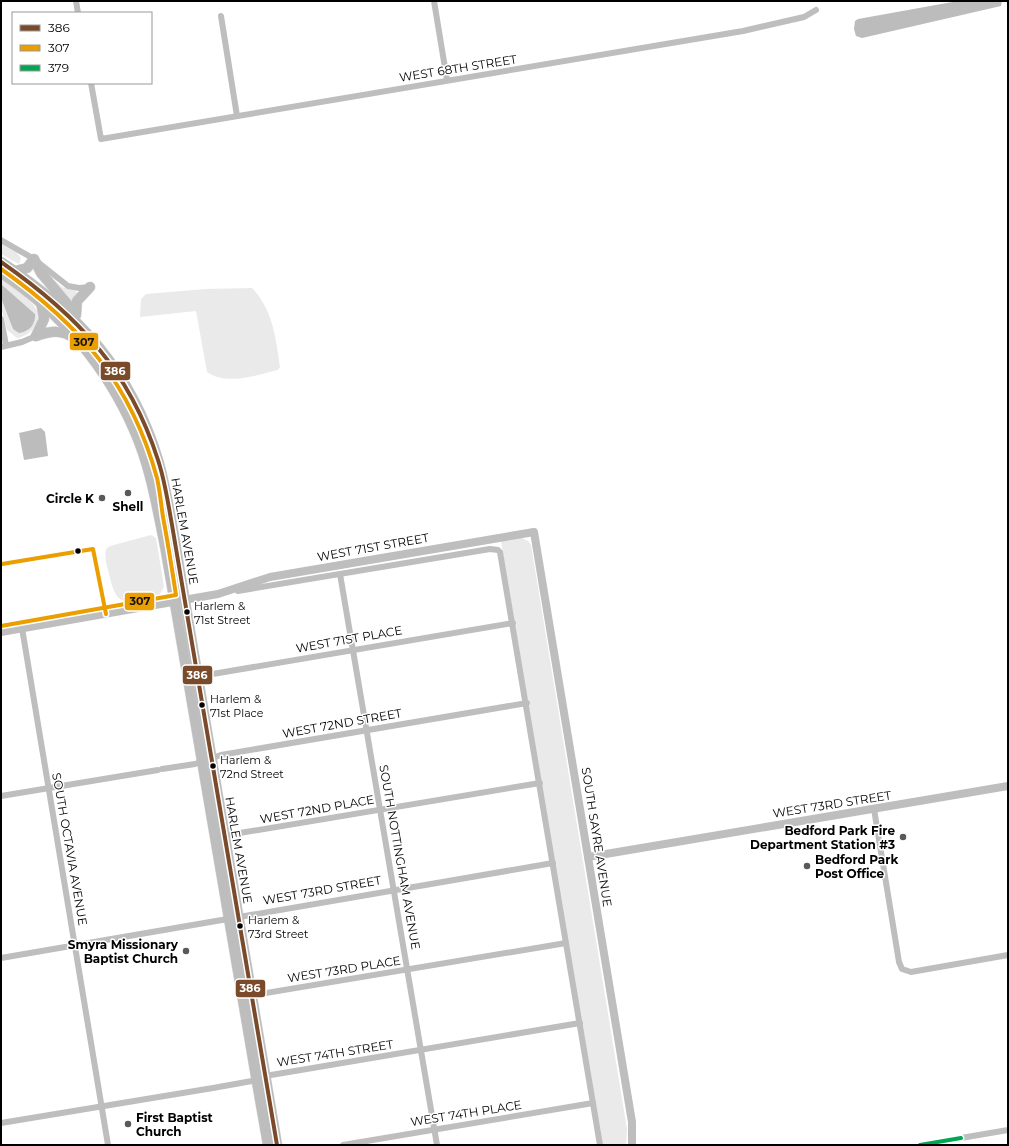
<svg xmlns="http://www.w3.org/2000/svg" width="1009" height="1146" font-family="Montserrat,sans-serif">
	<rect width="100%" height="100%" fill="#fff"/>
	<g fill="#eaeaea">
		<path d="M1 244 16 252 21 258 19 264 1 254Z"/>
		<path d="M51 277 62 287 76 291 77 293 73 302H70Z"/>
		<path d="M1 279C15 290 48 306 35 326 32 332 24 337 17 338L7 330 1 307V298L13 329 27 331 34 323 35 314 1 284Z"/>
		<path d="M252 288C273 310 276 338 280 367L278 370C256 375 227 386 207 372L196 311 140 317 141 299 146 294 206 289Z"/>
		<path d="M151 535 156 538 164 587 158 597C126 603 117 610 109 574 107 566 104 556 106 549L110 546Z"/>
		<path d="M520 537 528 541 531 545 627 1129 626 1145H602L501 541Z"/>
	</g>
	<g fill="#bcbcbc">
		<path d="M958 1H1002L1001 6 862 38 856 36 854 29 855 21 858 19Z"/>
		<path d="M1 284 35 314C36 324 29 332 19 333L13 329 1 298Z"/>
		<path d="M41 428 45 432 48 456 24 460 19 433Z"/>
	</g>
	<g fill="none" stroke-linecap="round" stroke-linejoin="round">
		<g stroke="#dbdbdb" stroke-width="11">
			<g id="primary">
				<path d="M1 262C77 312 131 370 158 460 164 481 168 503 172 525L277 1145"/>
				<path d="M15 271 27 268 34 259 41 273 69 306"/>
				<path d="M1 273C61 312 107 367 135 432 151 469 157 508 165 546 173 592 181 639 189 685 215 839 241 992 268 1145"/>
				<path d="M76 315 77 301 90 287"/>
				<path d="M36 336C51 331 62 329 75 339"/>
				<path d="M36 336 44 319 41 302"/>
			</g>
		</g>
		<g stroke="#bebebe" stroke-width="6">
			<path d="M76 1 78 13"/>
			<path d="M434 1 447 80"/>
			<path d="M221 16 237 116"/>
			<path d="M91 83 101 139 743 31 804 17 816 10"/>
			<path d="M1 240 34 259 68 286 79 288 90 287"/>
			<path d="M1 319 6 345"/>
			<path d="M1 347 22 342 36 336"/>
			<path d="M340 574 437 1145"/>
			<path d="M238 591 490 549 498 550 500 552 600 1145"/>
			<path d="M22 628 108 1145"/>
			<path d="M195 677 513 623"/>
			<path d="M162 769 195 764 221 755 527 703"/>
			<path d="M1 796 158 770"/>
			<path d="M874 809 899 962 902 969 911 972 1008 955"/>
			<path d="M222 836 540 783"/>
			<path d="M1 958 553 863"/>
			<path d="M248 996 566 943"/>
			<path d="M1 1123 213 1088 252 1081 271 1075 580 1023"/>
			<path d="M343 1145 593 1103"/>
			<path d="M920 1145 1008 1130"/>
		</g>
		<g stroke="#bebebe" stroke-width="8">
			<path d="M1 632 218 594 270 577 534 532 632 1122V1145"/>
			<path d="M588 857 1008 786"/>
		</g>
		<use href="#primary" stroke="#bdbdbd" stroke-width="10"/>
		<g stroke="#fff" stroke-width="7">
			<path id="bus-1" d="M1 262C77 315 129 369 158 460 165 481 168 503 172 525L277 1145"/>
		</g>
		<g stroke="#fff" stroke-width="7">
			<g id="bus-2">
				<path d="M1 269C80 325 131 383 157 478 160 491 161 504 163 517 168 543 172 569 176 595L1 626"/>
				<path d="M2 564 93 549 106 614"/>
			</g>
		</g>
		<g stroke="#fff" stroke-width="7">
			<path id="bus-3" d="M920 1145 961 1138"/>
		</g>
		<use href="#bus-1" stroke="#7a4b2a" stroke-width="4"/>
		<use href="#bus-2" stroke="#eb9e00" stroke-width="4"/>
		<use href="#bus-3" stroke="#00a651" stroke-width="4"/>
	</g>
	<g fill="#595959" stroke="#fff" stroke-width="1.5">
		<circle cx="128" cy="493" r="4"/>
		<circle cx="102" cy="498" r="4"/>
		<circle cx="903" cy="837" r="4"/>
		<circle cx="807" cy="866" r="4"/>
		<circle cx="186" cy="951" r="4"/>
		<circle cx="128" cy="1124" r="4"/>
	</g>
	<g fill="#000" stroke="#fff" stroke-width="1.5">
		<circle cx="78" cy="551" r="3.5"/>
		<circle cx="187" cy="612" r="3.5"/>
		<circle cx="202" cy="705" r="3.5"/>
		<circle cx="213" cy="766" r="3.5"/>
		<circle cx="240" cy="926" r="3.5"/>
	</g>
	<g text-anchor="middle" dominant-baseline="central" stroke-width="3" stroke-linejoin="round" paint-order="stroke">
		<g font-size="11" fill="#000" stroke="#fff" text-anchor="start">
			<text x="194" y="606">Harlem &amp;<tspan x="194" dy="14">71st Street</tspan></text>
			<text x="210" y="699">Harlem &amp;<tspan x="210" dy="14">71st Place</tspan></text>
			<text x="220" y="760">Harlem &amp;<tspan x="220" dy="14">72nd Street</tspan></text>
			<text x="248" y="920">Harlem &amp;<tspan x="248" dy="14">73rd Street</tspan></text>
		</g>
		<g font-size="12" fill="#000" stroke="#fff">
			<text transform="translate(458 68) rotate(-9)">WEST 68TH STREET</text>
			<text transform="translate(185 531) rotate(80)">HARLEM AVENUE</text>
			<text transform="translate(373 547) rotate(-10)">WEST 71ST STREET</text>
			<text transform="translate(349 639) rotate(-10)">WEST 71ST PLACE</text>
			<text transform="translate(342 723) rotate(-10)">WEST 72ND STREET</text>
			<text transform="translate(832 804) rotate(-9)">WEST 73RD STREET</text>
			<text transform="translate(317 809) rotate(-10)">WEST 72ND PLACE</text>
			<text transform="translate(597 837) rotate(81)">SOUTH SAYRE AVENUE</text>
			<text transform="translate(70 849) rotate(80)">SOUTH OCTAVIA AVENUE</text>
			<text transform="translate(239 850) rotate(80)">HARLEM AVENUE</text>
			<text transform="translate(400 857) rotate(80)">SOUTH NOTTINGHAM AVENUE</text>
			<text transform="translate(322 890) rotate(-10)">WEST 73RD STREET</text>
			<text transform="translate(344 969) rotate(-9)">WEST 73RD PLACE</text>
			<text transform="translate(335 1053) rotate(-9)">WEST 74TH STREET</text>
			<text transform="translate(466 1113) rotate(-9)">WEST 74TH PLACE</text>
		</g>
		<g font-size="12" font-weight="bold" fill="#000" stroke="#fff" text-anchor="end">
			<text x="94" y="498">Circle K</text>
			<text x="128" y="506" text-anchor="middle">Shell</text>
			<text x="895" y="830">Bedford Park Fire<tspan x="895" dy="14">Department Station #3</tspan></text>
			<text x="815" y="859" text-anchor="start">Bedford Park<tspan x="815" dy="14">Post Office</tspan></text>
			<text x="178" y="944">Smyra Missionary<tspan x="178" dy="14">Baptist Church</tspan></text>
			<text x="136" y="1117" text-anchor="start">First Baptist<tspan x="136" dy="14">Church</tspan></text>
		</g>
	</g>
	<g stroke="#fff" stroke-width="1.5">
		<rect x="69" y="332" width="30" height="19" rx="4" fill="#eb9e00"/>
		<rect x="100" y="361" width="31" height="20" rx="4" fill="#7a4b2a"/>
		<rect x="124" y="592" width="31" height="19" rx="4" fill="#eb9e00"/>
		<rect x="182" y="665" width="31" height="20" rx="4" fill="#7a4b2a"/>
		<rect x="235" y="979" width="31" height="19" rx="4" fill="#7a4b2a"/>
	</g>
	<g font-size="11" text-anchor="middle" font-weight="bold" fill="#fff">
		<text x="115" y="375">386</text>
		<text x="197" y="679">386</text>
		<text x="250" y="992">386</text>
	</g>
	<g font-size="11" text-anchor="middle" font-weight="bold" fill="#111">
		<text x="84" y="346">307</text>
		<text x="140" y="605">307</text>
	</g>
	<rect width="1009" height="1146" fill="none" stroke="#000000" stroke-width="4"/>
	<rect x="12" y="12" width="140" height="72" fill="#ffffff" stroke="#999999"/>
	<rect x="20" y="25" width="20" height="6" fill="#7a4b2a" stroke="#999999"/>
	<text x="48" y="32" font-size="12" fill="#000000">386</text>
	<rect x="20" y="45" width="20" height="6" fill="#eb9e00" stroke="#999999"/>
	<text x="48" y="52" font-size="12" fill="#000000">307</text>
	<rect x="20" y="65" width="20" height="6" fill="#00a651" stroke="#999999"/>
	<text x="48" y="72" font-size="12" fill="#000000">379</text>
</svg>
